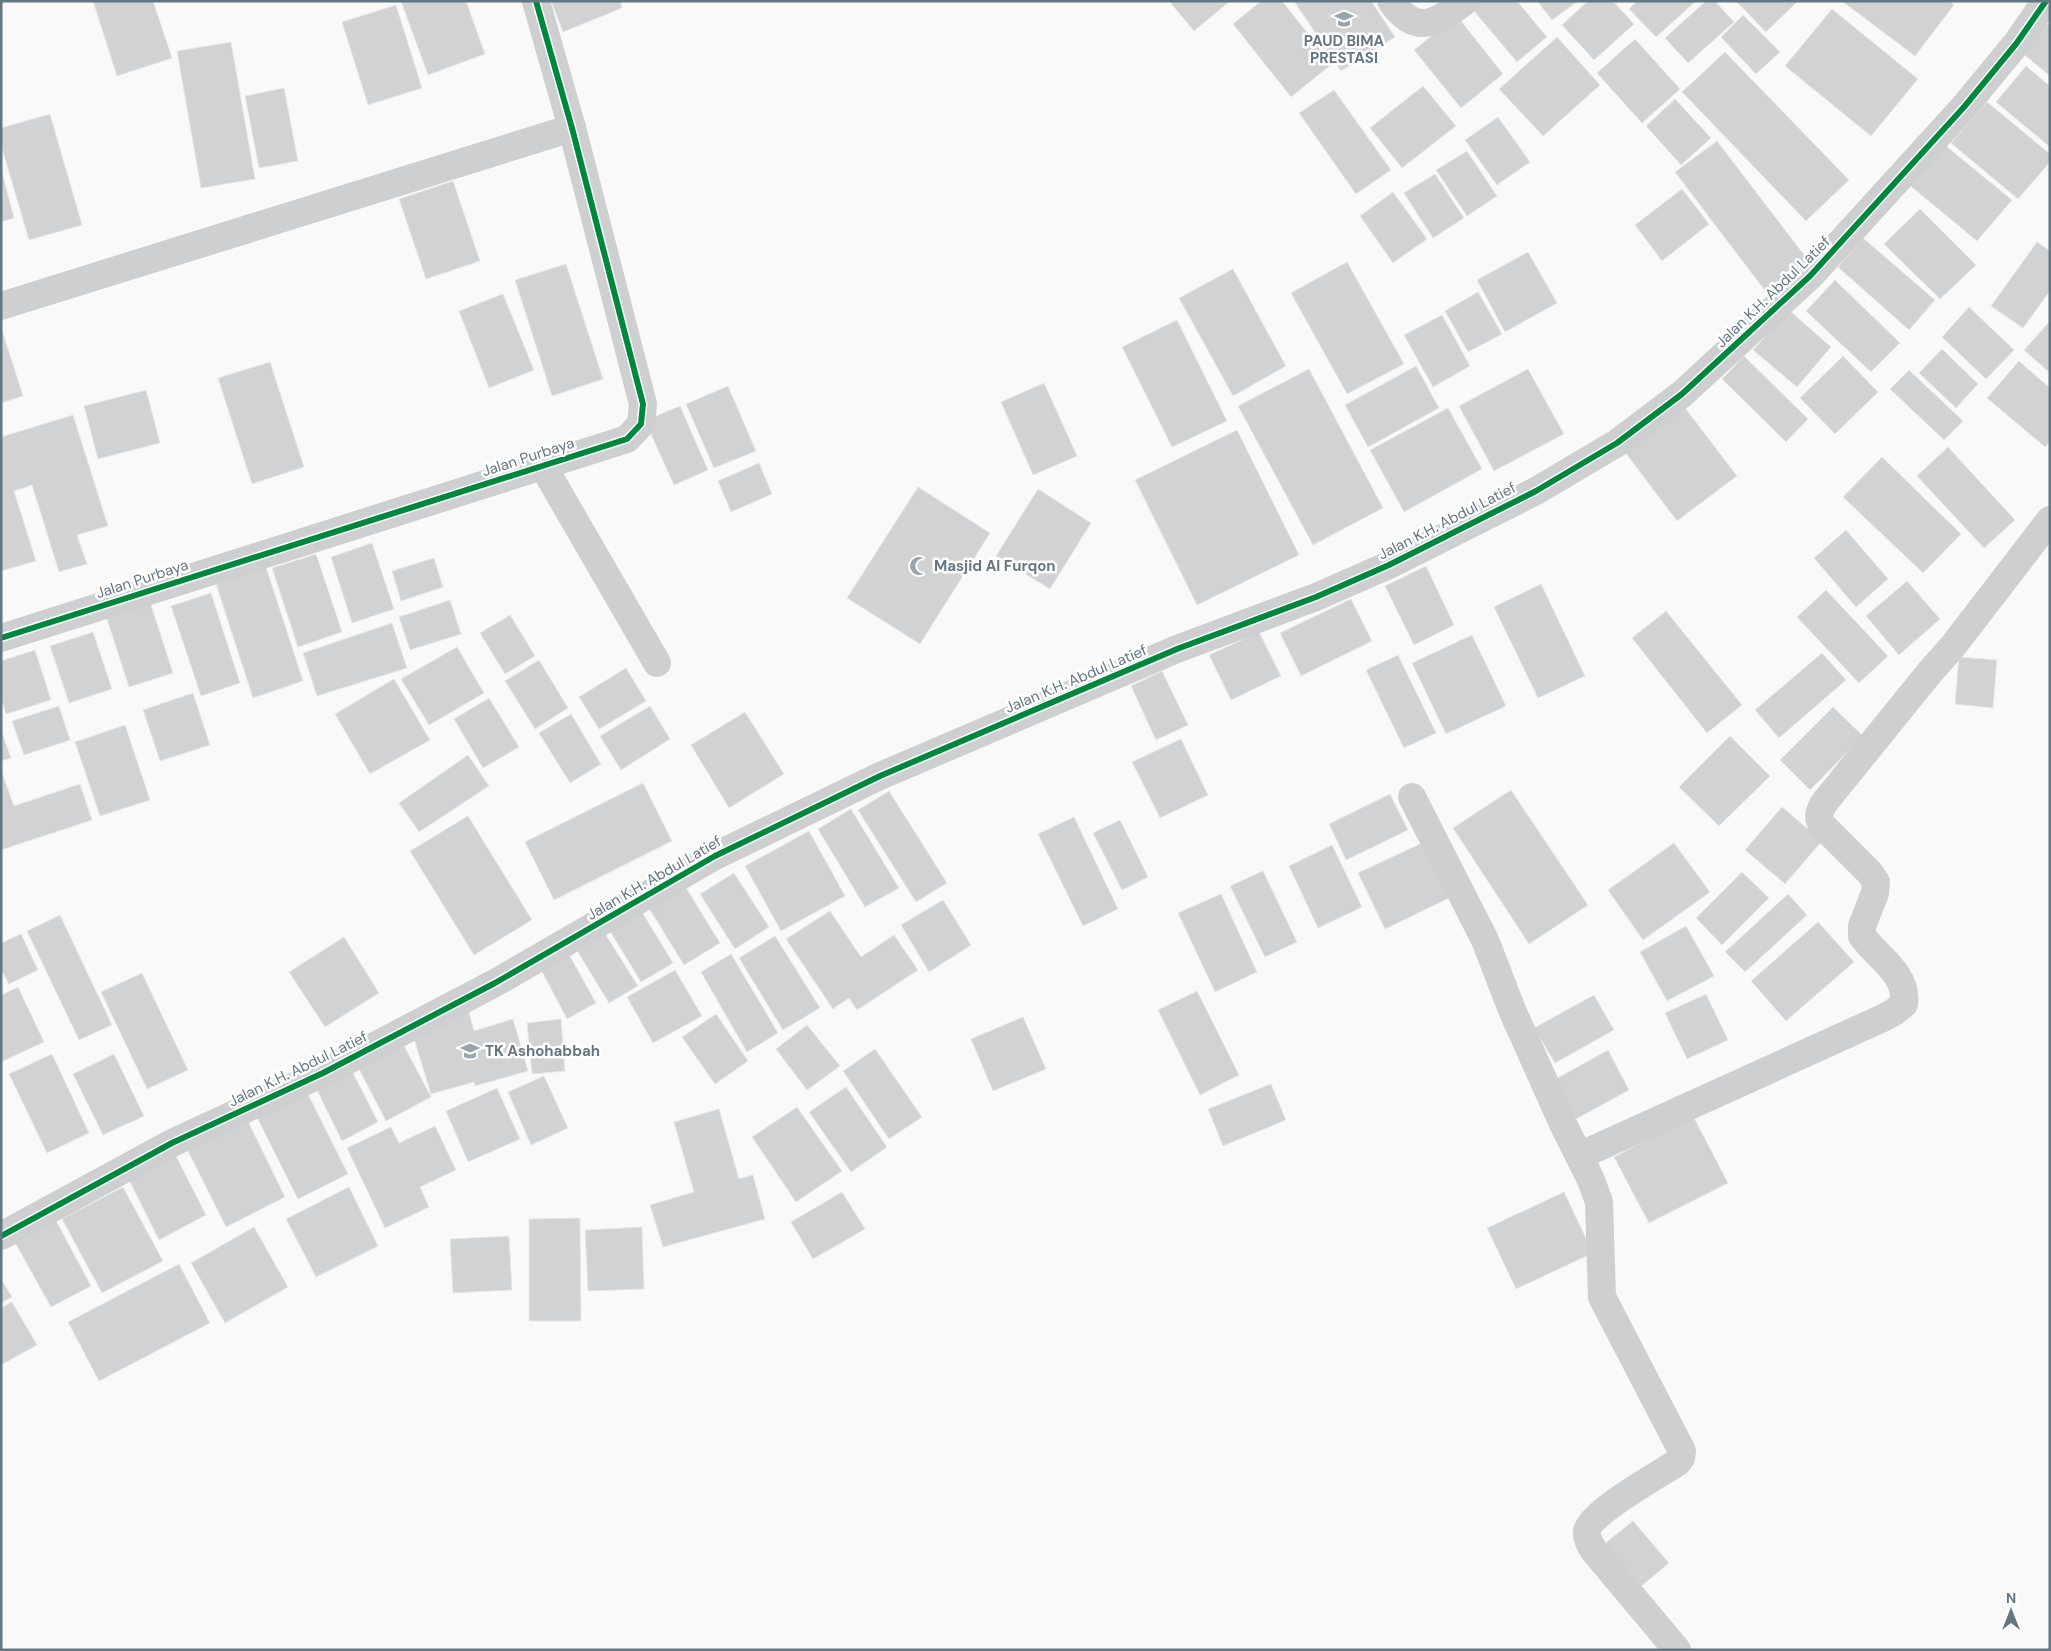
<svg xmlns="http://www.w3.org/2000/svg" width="2051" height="1651" font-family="'DM Sans',sans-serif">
	<rect width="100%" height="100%" fill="#f9f9f9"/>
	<g fill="#d0d2d3" stroke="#e8e8e8">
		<path d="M93 1H153L172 58 117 76Z"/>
		<path d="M401 1H466L485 54 428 75Z"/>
		<path d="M551 1H620L622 8 563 32Z"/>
		<path d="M1169 1H1230L1194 31Z"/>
		<path d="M1261 1H1282L1332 64 1291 97 1233 24Z"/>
		<path d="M1294 1H1371L1395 37 1341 71Z"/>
		<path d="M1471 1H1517L1547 37 1517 62 1468 4Z"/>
		<path d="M1537 1H1578L1552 20Z"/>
		<path d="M1588 1H1613L1634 24 1594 60 1562 25Z"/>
		<path d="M1637 1H1696L1656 37 1629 9Z"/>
		<path d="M1706 1H1715L1734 22 1688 63 1665 38Z"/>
		<path d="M1736 1H1798L1766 32Z"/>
		<path d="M1842 1H1950L1954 5 1915 56Z"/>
		<path d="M396 5 422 88 368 105 342 22Z"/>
		<path d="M1832 9 1918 79 1871 136 1785 66Z"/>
		<path d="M1743 15 1780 52 1756 74 1721 37Z"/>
		<path d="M1457 16 1503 74 1461 108 1414 50Z"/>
		<path d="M2046 23 2050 26V76L2022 53Z"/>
		<path d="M1557 37 1600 85 1543 136 1499 89Z"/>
		<path d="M1635 39 1680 89 1642 123 1597 73Z"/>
		<path d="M231 42 255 179 201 188 177 51Z"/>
		<path d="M1725 52 1849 180 1806 221 1682 92Z"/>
		<path d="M2026 66 2050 86V147L1996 102Z"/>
		<path d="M1423 86 1456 126 1402 168 1370 128Z"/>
		<path d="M284 88 298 161 259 168 245 96Z"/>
		<path d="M1334 90 1391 170 1356 194 1299 113Z"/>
		<path d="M1675 99 1711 138 1681 165 1646 126Z"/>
		<path d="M1987 102 2050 154V162L2018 199 1951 143Z"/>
		<path d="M50 114 82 225 29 240 1 145V128Z"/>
		<path d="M1498 117 1530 162 1497 185 1465 140Z"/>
		<path d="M1717 141 1808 260 1766 292 1675 172Z"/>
		<path d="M1941 142 2012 200 1977 241 1907 183Z"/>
		<path d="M1467 151 1497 196 1467 216 1436 170Z"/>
		<path d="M1 168 14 218 1 222Z"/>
		<path d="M1435 174 1464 218 1433 238 1404 193Z"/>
		<path d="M453 181 480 261 426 279 399 199Z"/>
		<path d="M1682 189 1709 224 1662 261 1635 225Z"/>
		<path d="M1393 192 1427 239 1393 263 1360 216Z"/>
		<path d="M1920 209 1976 265 1940 299 1884 244Z"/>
		<path d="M1863 238 1935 300 1909 330 1838 267Z"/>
		<path d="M2037 242 2050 251V291L2023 328 1991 306Z"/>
		<path d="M1528 252 1557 303 1505 332 1477 280Z"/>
		<path d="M1347 262 1404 364 1347 394 1291 293Z"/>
		<path d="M566 264 603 379 552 396 515 280Z"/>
		<path d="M1233 269 1286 366 1233 396 1179 298Z"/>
		<path d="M1835 280 1900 343 1871 372 1806 311Z"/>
		<path d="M1478 292 1502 334 1468 352 1445 311Z"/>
		<path d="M503 294 534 370 489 388 459 311Z"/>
		<path d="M1969 307 2014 350 1986 379 1942 337Z"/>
		<path d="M1789 310 1831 347 1797 387 1753 350Z"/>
		<path d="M1442 315 1470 366 1433 387 1404 335Z"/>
		<path d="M1177 320 1227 421 1172 447 1122 347Z"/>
		<path d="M2050 321V373L2024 350Z"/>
		<path d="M1 327 23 396 1 403Z"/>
		<path d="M1942 349 1978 384 1956 408 1919 373Z"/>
		<path d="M1744 356 1808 419 1786 442 1722 379Z"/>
		<path d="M1843 356 1878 392 1835 434 1800 398Z"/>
		<path d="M2019 361 2050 388V441L2045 447 1987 398Z"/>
		<path d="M270 362 304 467 252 484 218 378Z"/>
		<path d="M1416 366 1439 408 1368 447 1345 405Z"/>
		<path d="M1309 369 1383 508 1313 545 1238 406Z"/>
		<path d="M1528 369 1564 434 1494 471 1459 406Z"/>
		<path d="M1909 370 1963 421 1944 440 1890 389Z"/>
		<path d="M1044 383 1077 456 1033 475 1001 402Z"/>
		<path d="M728 386 756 451 714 468 686 404Z"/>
		<path d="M146 390 160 443 98 459 84 406Z"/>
		<path d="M1682 404 1737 476 1677 521 1622 448Z"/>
		<path d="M680 406 708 470 674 485 645 421Z"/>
		<path d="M1448 408 1482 469 1404 512 1370 450Z"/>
		<path d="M73 415 108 526 77 535 87 564 59 572 32 485 14 491 36 561 1 571V437Z"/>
		<path d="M1237 430 1299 555 1197 605 1135 480Z"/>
		<path d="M1948 447 2015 520 1984 548 1917 476Z"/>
		<path d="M1882 457 1961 534 1923 573 1843 497Z"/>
		<path d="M759 463 772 494 731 512 718 481Z"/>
		<path d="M918 487 990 533 920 644 847 598Z"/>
		<path d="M1038 489 1091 523 1050 589 996 556Z"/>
		<path d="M1846 530 1888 579 1856 607 1814 558Z"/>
		<path d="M372 543 394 609 352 623 331 557Z"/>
		<path d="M316 554 342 632 298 647 272 568Z"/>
		<path d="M434 558 443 587 401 601 392 571Z"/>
		<path d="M1426 566 1454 625 1414 645 1385 586Z"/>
		<path d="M266 567 303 681 253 698 216 584Z"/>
		<path d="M1907 581 1940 619 1899 655 1866 616Z"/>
		<path d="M1541 584 1585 676 1538 698 1494 607Z"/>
		<path d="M1826 590 1888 656 1859 683 1797 617Z"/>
		<path d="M211 593 240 683 201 696 171 606Z"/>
		<path d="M1351 599 1372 641 1301 676 1280 633Z"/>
		<path d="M450 600 461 634 410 650 399 617Z"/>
		<path d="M150 602 173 673 129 687 106 616Z"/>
		<path d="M1666 611 1742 705 1707 733 1632 638Z"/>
		<path d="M510 615 535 656 505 674 480 633Z"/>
		<path d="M392 623 407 668 317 696 303 653Z"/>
		<path d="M93 632 112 689 69 703 50 646Z"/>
		<path d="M1259 632 1281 676 1231 700 1209 655Z"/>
		<path d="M1472 635 1506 706 1446 734 1412 663Z"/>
		<path d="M457 647 484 693 429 725 401 679Z"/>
		<path d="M35 650 51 700 6 714 1 698V661Z"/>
		<path d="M1822 653 1846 680 1779 738 1755 710Z"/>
		<path d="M1398 655 1436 733 1404 748 1366 670Z"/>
		<path d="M1959 657 1997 660 1993 708 1955 704Z"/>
		<path d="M539 660 568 708 535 729 505 681Z"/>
		<path d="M626 668 646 701 599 729 579 697Z"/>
		<path d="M1162 671 1188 725 1156 740 1131 686Z"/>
		<path d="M394 679 430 740 370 774 335 714Z"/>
		<path d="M193 693 210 745 160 761 143 710Z"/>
		<path d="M489 698 519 747 483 768 454 719Z"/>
		<path d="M59 706 70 740 24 755 12 721Z"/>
		<path d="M650 706 670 739 621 770 600 736Z"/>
		<path d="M1833 707 1863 736 1810 790 1780 760Z"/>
		<path d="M745 712 784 774 729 808 691 745Z"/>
		<path d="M571 714 601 764 570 783 539 733Z"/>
		<path d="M125 725 150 800 100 816 75 742Z"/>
		<path d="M1 730 11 758 1 761Z"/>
		<path d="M1730 736 1770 776 1719 826 1679 787Z"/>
		<path d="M1181 739 1208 795 1160 818 1132 762Z"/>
		<path d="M468 755 489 786 419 832 399 803Z"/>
		<path d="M1 770 14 806 80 784 92 820 1 850Z"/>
		<path d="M643 783 672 841 554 900 525 842Z"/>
		<path d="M1511 790 1588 905 1529 944 1453 828Z"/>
		<path d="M889 791 947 883 916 902 858 810Z"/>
		<path d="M1390 794 1408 830 1346 860 1329 824Z"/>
		<path d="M1782 807 1822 841 1785 884 1745 850Z"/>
		<path d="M851 809 899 888 865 907 818 829Z"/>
		<path d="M468 816 532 920 474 955 410 851Z"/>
		<path d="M1074 817 1118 909 1083 926 1038 834Z"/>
		<path d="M1120 820 1148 877 1122 890 1093 833Z"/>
		<path d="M809 831 845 896 781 931 745 866Z"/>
		<path d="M1422 843 1449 898 1385 929 1358 873Z"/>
		<path d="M1674 843 1710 892 1643 940 1608 890Z"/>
		<path d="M1332 845 1362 907 1318 928 1289 866Z"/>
		<path d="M1263 871 1297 942 1265 957 1230 886Z"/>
		<path d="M1742 872 1769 898 1722 945 1696 918Z"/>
		<path d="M734 873 769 927 735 949 700 894Z"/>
		<path d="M683 883 720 943 684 965 647 905Z"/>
		<path d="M1221 894 1257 972 1215 992 1178 913Z"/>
		<path d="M1788 894 1807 915 1745 972 1725 952Z"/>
		<path d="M943 900 971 945 929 972 901 925Z"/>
		<path d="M639 907 673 963 641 982 607 926Z"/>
		<path d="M830 911 861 957 894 935 918 970 857 1010 849 998 833 1009 786 939Z"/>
		<path d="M60 915 112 1025 79 1040 27 931Z"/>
		<path d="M1818 922 1854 962 1786 1021 1751 981Z"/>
		<path d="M1686 926 1714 976 1667 1001 1640 952Z"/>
		<path d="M604 932 638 986 609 1003 576 949Z"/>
		<path d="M21 934 38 970 9 984 1 969V943Z"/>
		<path d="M775 936 820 1008 783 1030 739 958Z"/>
		<path d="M344 937 379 993 325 1027 289 972Z"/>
		<path d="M567 951 596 1003 567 1019 539 966Z"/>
		<path d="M731 954 778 1033 747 1052 701 972Z"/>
		<path d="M675 970 702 1016 653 1043 627 997Z"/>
		<path d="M142 973 188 1070 147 1089 101 992Z"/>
		<path d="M18 987 44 1042 1 1062V995Z"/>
		<path d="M1197 991 1239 1075 1200 1095 1158 1010Z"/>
		<path d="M1706 994 1728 1040 1687 1059 1665 1013Z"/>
		<path d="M1594 995 1614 1030 1555 1063 1534 1028Z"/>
		<path d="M469 1012 474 1031 513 1019 528 1071 475 1086 474 1082 431 1094 411 1029Z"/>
		<path d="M716 1014 748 1061 715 1084 682 1037Z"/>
		<path d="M1023 1017 1046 1069 993 1091 971 1039Z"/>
		<path d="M561 1019 565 1071 532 1074 527 1023Z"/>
		<path d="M807 1025 840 1066 807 1090 776 1049Z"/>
		<path d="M403 1044 431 1097 386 1121 358 1067Z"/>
		<path d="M875 1049 922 1117 889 1139 843 1071Z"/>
		<path d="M1608 1050 1629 1090 1576 1119 1554 1080Z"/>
		<path d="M52 1054 89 1133 47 1153 9 1074Z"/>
		<path d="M114 1054 144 1116 103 1135 73 1074Z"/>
		<path d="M350 1067 378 1122 342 1141 314 1084Z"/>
		<path d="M544 1076 568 1128 531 1145 508 1092Z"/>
		<path d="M1271 1084 1286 1120 1223 1146 1208 1109Z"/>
		<path d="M846 1087 887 1147 851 1172 809 1112Z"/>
		<path d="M305 1088 348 1174 298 1199 255 1113Z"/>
		<path d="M497 1088 520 1139 468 1162 446 1111Z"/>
		<path d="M797 1107 842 1171 796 1202 752 1137Z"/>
		<path d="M719 1109 739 1179 753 1175 765 1219 663 1247 650 1205 694 1192 674 1122Z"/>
		<path d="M243 1111 285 1197 226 1227 183 1141Z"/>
		<path d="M1693 1116 1728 1183 1649 1223 1614 1157Z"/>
		<path d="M435 1126 456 1170 420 1187 429 1207 385 1228 347 1148 391 1127 399 1143Z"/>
		<path d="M173 1150 206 1215 159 1240 126 1174Z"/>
		<path d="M123 1187 163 1261 102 1293 62 1219Z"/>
		<path d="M349 1187 378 1246 316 1277 286 1219Z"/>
		<path d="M842 1192 865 1229 813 1259 791 1222Z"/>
		<path d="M1564 1192 1593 1253 1516 1289 1487 1228Z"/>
		<path d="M53 1215 91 1286 51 1307 12 1237Z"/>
		<path d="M580 1218 581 1321H529V1219Z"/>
		<path d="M254 1227 288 1287 225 1323 191 1263Z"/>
		<path d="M642 1227 644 1289 588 1291 585 1230Z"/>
		<path d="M509 1236 512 1290 453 1293 450 1239Z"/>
		<path d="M179 1264 210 1323 99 1381 68 1322Z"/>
		<path d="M1 1279 12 1297 1 1303Z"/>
		<path d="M12 1302 37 1345 1 1365V1308Z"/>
		<path d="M1633 1521 1669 1563 1639 1588 1603 1545Z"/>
	</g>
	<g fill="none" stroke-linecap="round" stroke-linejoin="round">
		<g stroke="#cecfd0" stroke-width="28">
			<path d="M1391 1C1416 37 1437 23 1465 1"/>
			<path d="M1 306 572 128"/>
			<path d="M543 466 657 663"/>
			<path d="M1 638 627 439 641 424 643 404 572 128 536 1"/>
			<path d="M1412 797 1485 940 1512 1010 1564 1126 1591 1180 1599 1202 1602 1297 1682 1451 1681 1458 1678 1462C1660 1474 1591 1512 1587 1531 1586 1539 1591 1546 1595 1552L1677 1650"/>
			<path d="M1579 1156 1883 1018 1894 1012 1904 1004C1908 974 1878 958 1862 936V926L1875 893 1876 882 1869 872 1821 824C1817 816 1820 810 1824 803L1930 672 1953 646 2050 520"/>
			<path d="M1 1236 172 1143 323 1073 495 983 715 856 880 776 1177 649 1316 597 1389 565 1536 491 1617 443 1682 394 1810 276 1964 107 2016 44 2046 1"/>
		</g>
		<g stroke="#fff" stroke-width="9">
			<g id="cycleway">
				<path d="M1 638 627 439 641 424 643 404 572 128 536 1"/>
				<path d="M1 1236 172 1143 323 1073 495 983 715 856 880 776 1177 649 1316 597 1389 565 1536 491 1617 443 1682 394 1810 276 1964 107 2016 44 2046 1"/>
			</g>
		</g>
		<use href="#cycleway" stroke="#00873e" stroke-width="6"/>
	</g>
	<defs>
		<g id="school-bare" transform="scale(1.5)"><path d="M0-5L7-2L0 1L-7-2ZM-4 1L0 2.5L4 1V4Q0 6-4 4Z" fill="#99a4ac" stroke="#fff" stroke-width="2.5" paint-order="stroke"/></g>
		<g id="mosque-bare" transform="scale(1.5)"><path d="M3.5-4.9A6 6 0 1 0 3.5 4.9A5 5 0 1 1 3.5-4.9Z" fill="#99a4ac" stroke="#fff" stroke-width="2.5" paint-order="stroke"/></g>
	</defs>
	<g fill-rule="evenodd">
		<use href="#school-bare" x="1344" y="19"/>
		<use href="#mosque-bare" x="919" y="566"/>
		<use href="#school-bare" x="470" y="1051"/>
	</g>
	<g text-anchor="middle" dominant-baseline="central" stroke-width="5" stroke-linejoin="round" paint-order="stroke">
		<g font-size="15" font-weight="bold" fill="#657683" stroke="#fff" text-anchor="start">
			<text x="1344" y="41" text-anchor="middle">PAUD BIMA<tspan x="1344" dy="17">PRESTASI</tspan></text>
			<text x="934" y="566">Masjid Al Furqon</text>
			<text x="485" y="1051">TK Ashohabbah</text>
		</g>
		<g font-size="15" fill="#657683" stroke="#fff">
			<text transform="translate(1773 292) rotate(-44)">Jalan K.H. Abdul Latief</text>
			<text transform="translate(528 457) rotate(-18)">Jalan Purbaya</text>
			<text transform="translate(1447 521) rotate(-27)">Jalan K.H. Abdul Latief</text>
			<text transform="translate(142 579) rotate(-18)">Jalan Purbaya</text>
			<text transform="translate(1076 679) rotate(-23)">Jalan K.H. Abdul Latief</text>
			<text transform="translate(654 878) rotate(-30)">Jalan K.H. Abdul Latief</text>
			<text transform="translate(298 1069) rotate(-26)">Jalan K.H. Abdul Latief</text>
		</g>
	</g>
	<rect width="2051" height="1651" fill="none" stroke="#657683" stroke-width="5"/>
	<g transform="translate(2011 1611)" stroke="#ffffff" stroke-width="4" paint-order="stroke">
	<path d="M0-4L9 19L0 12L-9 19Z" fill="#657683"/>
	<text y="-8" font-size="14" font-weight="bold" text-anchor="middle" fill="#657683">N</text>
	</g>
</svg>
